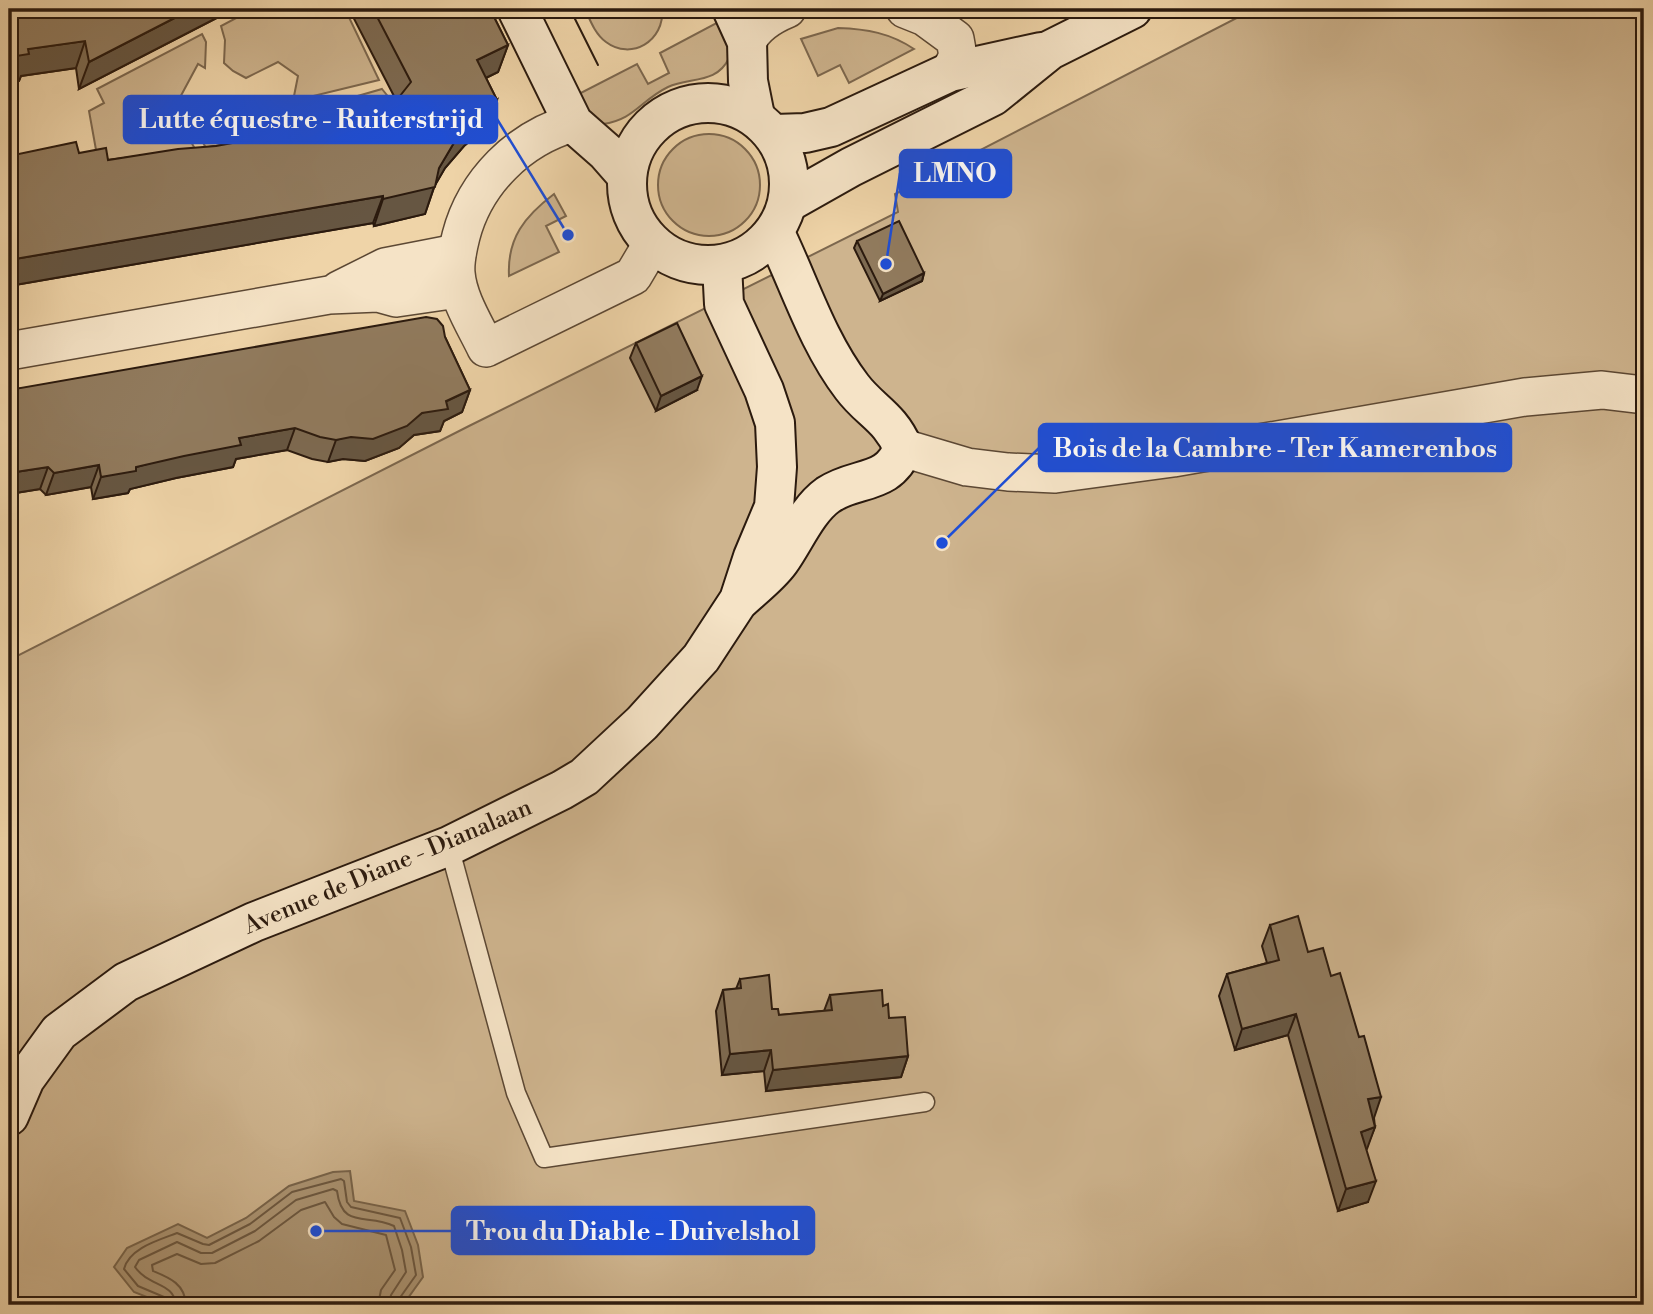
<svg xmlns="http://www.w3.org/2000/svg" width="1653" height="1314" font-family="'Libre Bodoni',serif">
	<rect width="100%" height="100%" fill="#efd4a8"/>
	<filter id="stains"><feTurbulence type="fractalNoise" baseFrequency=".00286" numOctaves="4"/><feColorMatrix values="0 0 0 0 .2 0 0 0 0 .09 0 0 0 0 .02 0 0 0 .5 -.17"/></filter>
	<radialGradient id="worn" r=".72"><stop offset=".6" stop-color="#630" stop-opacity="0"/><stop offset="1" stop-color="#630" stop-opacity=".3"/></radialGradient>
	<g fill="#ceb48e" stroke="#7c674e" stroke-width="2">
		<path d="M253 9H345L379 80 301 99 294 96 298 76 278 62 246 78 233 71 224 63 225 40 221 26Z"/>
		<path d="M585 9H662C665 41 631 61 606 42 595 34 590 20 585 9Z"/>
		<path d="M1254 9H1644V1305H9V660L469 426 898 212 895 194Z"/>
		<path d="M724 19 728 26 729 58C717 84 690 77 668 87 641 100 634 120 603 124L571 98 637 64 648 84 669 73 660 53Z"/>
		<path d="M838 28C867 29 890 33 914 49L849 83 840 65 818 76 801 39Z"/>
		<path d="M202 34 206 42 205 68 198 64 170 116 181 124 199 156 100 172 89 111 104 103 97 89Z"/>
		<path d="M382 89 390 99 346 123 294 134 254 132 249 148 210 156 193 123 249 103 295 114Z"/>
		<circle cx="709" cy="185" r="51"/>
		<path d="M554 194 566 216 546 226 559 252 509 276C507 238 525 216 554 194Z"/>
	</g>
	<path fill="#ac9574" stroke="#78644b" stroke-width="2" d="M350 1171 354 1201 405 1211 418 1245 423 1277 403 1305H167L134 1292 114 1267 127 1248 178 1224 207 1238 246 1218 289 1186 333 1172Z"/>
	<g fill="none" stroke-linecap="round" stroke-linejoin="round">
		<g stroke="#6c5841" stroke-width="2">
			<path d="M167 1305 164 1297 138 1286 124 1269C129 1248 159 1240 177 1233L203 1244 209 1245 250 1224 292 1192 341 1179 344 1181 347 1202 351 1207 400 1218 411 1247 416 1275 399 1299 397 1305"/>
			<path d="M176 1305C174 1282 149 1287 135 1267L139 1260 177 1242 201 1253H212L255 1231 296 1200 333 1189 337 1191C342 1230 367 1213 394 1226L402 1250 406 1272 391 1295 389 1305"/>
			<path d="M186 1305C185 1284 170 1278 153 1271L152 1265 177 1254 201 1264 215 1263 259 1241 301 1210 325 1202 334 1217 342 1224 386 1235 395 1270 381 1290 378 1305"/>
		</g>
		<g stroke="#5c4834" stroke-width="21">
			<path id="lane" d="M449 846 516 1093 544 1158 925 1102"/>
		</g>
		<g stroke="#5c4834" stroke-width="40">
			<g id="street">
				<path d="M905 9 925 17 955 39 958 56 950 72"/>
				<path d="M747 42C755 25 770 16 787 9"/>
				<path d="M573 123C519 138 475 182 461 236 458 248 455 261 456 273 458 299 475 325 486 348L633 276 652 244"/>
				<path d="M339 290 385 267 457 253"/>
				<path d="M9 351 329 295 378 293 396 298 458 289"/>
				<path d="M903 448 967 467 1008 472 1055 474 1173 458 1525 397 1602 390 1644 395"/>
			</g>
		</g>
		<g stroke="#2b1a0e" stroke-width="42">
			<g id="secondary">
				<path d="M517 9 573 123 606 152 627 176"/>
				<path d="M732 9 747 42 748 81 755 116"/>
				<circle cx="708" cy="184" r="81"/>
				<path d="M775 134 805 133 831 127 950 72 1041 52"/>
				<path d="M789 202 851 167 993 96 1050 50 1132 9"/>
				<path d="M741 599C754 587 770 575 780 561 795 540 807 510 828 495 856 476 889 486 903 448 890 417 870 411 852 387 817 341 800 285 775 233"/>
				<path d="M9 1116 25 1079 59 1032 126 982 254 922 449 846 562 790 584 777 642 723 701 658 739 600 753 557 774 507 777 467 775 423 764 390 724 304 722 265"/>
			</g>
		</g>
		<use href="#lane" stroke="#f5e3c6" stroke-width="18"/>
		<use href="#street" stroke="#f5e3c6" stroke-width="37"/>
		<use href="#secondary" stroke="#f5e3c6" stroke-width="38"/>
		<path stroke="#2b1a0e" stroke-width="2" d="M570 9 598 65"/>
	</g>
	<g fill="#7d6a51" stroke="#2b1a0e" stroke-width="2">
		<path d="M234 9 79 89 76 68 21 76 19 81 9 83V15Z"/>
		<path d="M349 9H490L508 45 498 72 486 78 497 100 487 127 464 146 445 168 435 185 425 214 374 226 373 223 9 286V156L79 153 108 160 216 146 384 116 396 100Z"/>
		<path d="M857 241 924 273 922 281 880 301 854 248Z"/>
		<path d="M445 337 470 390 462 412 444 421 440 431 414 435 399 448 365 461 343 459 328 462 312 459 287 450 236 459 233 467 176 478 130 489 128 493 93 499 91 487 46 495 40 489 9 494V390Z"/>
		<path d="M636 343 697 390 656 411 630 358Z"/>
		<path d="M1270 925 1308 952 1374 1118 1375 1127 1366 1149 1368 1202 1338 1211 1288 1035 1235 1050 1219 996 1227 974 1267 963 1262 946Z"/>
		<path d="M740 979 779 1015 824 1011 830 995 883 1006 908 1056 901 1077 766 1091 764 1071 722 1075 716 1011 723 990 736 989Z"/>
	</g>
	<g fill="#665642" stroke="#2b1a0e" stroke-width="2">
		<path d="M192 9H234L79 89 89 62Z"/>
		<path d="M85 41 76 68 21 76 19 81 9 83V60L10 57 28 49Z"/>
		<path d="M508 45 498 72 467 87 477 60Z"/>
		<path d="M497 100 487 127 464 146 445 168 434 187 425 214 374 226 383 199 439 168 455 141 473 119Z"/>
		<path d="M383 196 373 223 9 286V260Z"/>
		<path d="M924 273 922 281 880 301 883 294Z"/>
		<path d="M702 376 697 390 656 411 661 396Z"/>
		<path d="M470 390 462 412 444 421 440 431 414 435 399 448 365 461 343 459 328 462 336 440 422 413Z"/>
		<path d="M295 428 287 450 236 459 233 467 176 478 130 489 128 493 93 499 101 477 239 438Z"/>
		<path d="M99 465 91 487 46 495 54 473Z"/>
		<path d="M48 467 40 489 9 494V473Z"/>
		<path d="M1296 1014 1288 1035 1235 1050 1242 1029Z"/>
		<path d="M771 1050 764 1071 722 1075 730 1054Z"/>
		<path d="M908 1056 901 1077 766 1091 773 1070Z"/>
		<path d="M1381 1097 1374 1118 1360 1121 1368 1099Z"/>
		<path d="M1375 1127 1367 1149 1353 1153 1361 1132Z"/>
		<path d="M1376 1181 1368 1202 1338 1211 1346 1189Z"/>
	</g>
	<g fill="#917b5e" stroke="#2b1a0e" stroke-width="2">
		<path d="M21 9H192L89 62 85 41 28 49 29 54 10 57 12 71H9V15Z"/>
		<path d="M373 9H490L508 45 477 60 497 100 473 119 455 141 439 168 435 187 383 199V196L9 260V156L76 142 79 153 106 148 108 160 178 149 216 146 384 116 411 82Z"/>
		<path d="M899 221 924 273 883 294 857 241Z"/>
		<path d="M426 317 437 319 443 326 445 337 470 390 446 401 448 409 422 413 407 426 373 439 351 437 336 440 320 437 295 428 239 438 241 445 184 456 136 467V471L101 477 99 465 54 473 48 467 9 473V390Z"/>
		<path d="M677 323 702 376 661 396 636 343Z"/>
		<path d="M1298 916 1308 952 1323 948 1331 976 1340 973 1359 1037 1364 1036 1381 1097 1368 1099 1375 1127 1361 1132 1376 1181 1346 1189 1296 1014 1242 1029 1227 974 1279 960 1270 925Z"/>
		<path d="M769 975 772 1009H778L779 1015 832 1010 830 995 882 990 883 1006 888 1004 889 1018 905 1017 908 1056 773 1070 771 1050 730 1054 723 990 741 988 740 979Z"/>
	</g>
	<g text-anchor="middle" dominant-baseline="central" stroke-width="5" stroke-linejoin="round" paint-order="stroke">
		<g font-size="24" fill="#2b1a0e" stroke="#f5e3c6">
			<text transform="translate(388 867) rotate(-23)">Avenue de Diane - Dianalaan</text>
		</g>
	</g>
	<path fill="none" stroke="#1d4ed8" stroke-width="2.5" d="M568 235L497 119M886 264L900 173M942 543L1039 448M316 1231L452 1231"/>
	<g fill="#1d4ed8" stroke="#f5e3c6" stroke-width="2.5">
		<circle cx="568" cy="235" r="7"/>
		<circle cx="886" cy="264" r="7"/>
		<circle cx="942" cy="543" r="7"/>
		<circle cx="316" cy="1231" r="7"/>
	</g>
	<g fill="#1d4ed8" stroke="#1d4ed8" stroke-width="2.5">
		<rect x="124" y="96" width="373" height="47" rx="7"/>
		<rect x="900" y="150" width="111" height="47" rx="7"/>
		<rect x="1039" y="424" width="472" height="47" rx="7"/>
		<rect x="452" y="1207" width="362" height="47" rx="7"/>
	</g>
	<g font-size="26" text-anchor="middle" font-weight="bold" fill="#fff">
		<text x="311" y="128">Lutte équestre - Ruiterstrijd</text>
		<text x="955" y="182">LMNO</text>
		<text x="1275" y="457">Bois de la Cambre - Ter Kamerenbos</text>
		<text x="633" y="1240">Trou du Diable - Duivelshol</text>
	</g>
	<rect width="1653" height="1314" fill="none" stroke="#efd4a8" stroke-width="35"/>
	<rect x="10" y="10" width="1632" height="1293" fill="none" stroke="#2b1a0e" stroke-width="3.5"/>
	<rect x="18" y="18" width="1618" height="1279" fill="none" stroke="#2b1a0e" stroke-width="2"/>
	<rect width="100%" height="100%" filter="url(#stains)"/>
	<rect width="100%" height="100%" fill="url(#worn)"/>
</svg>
